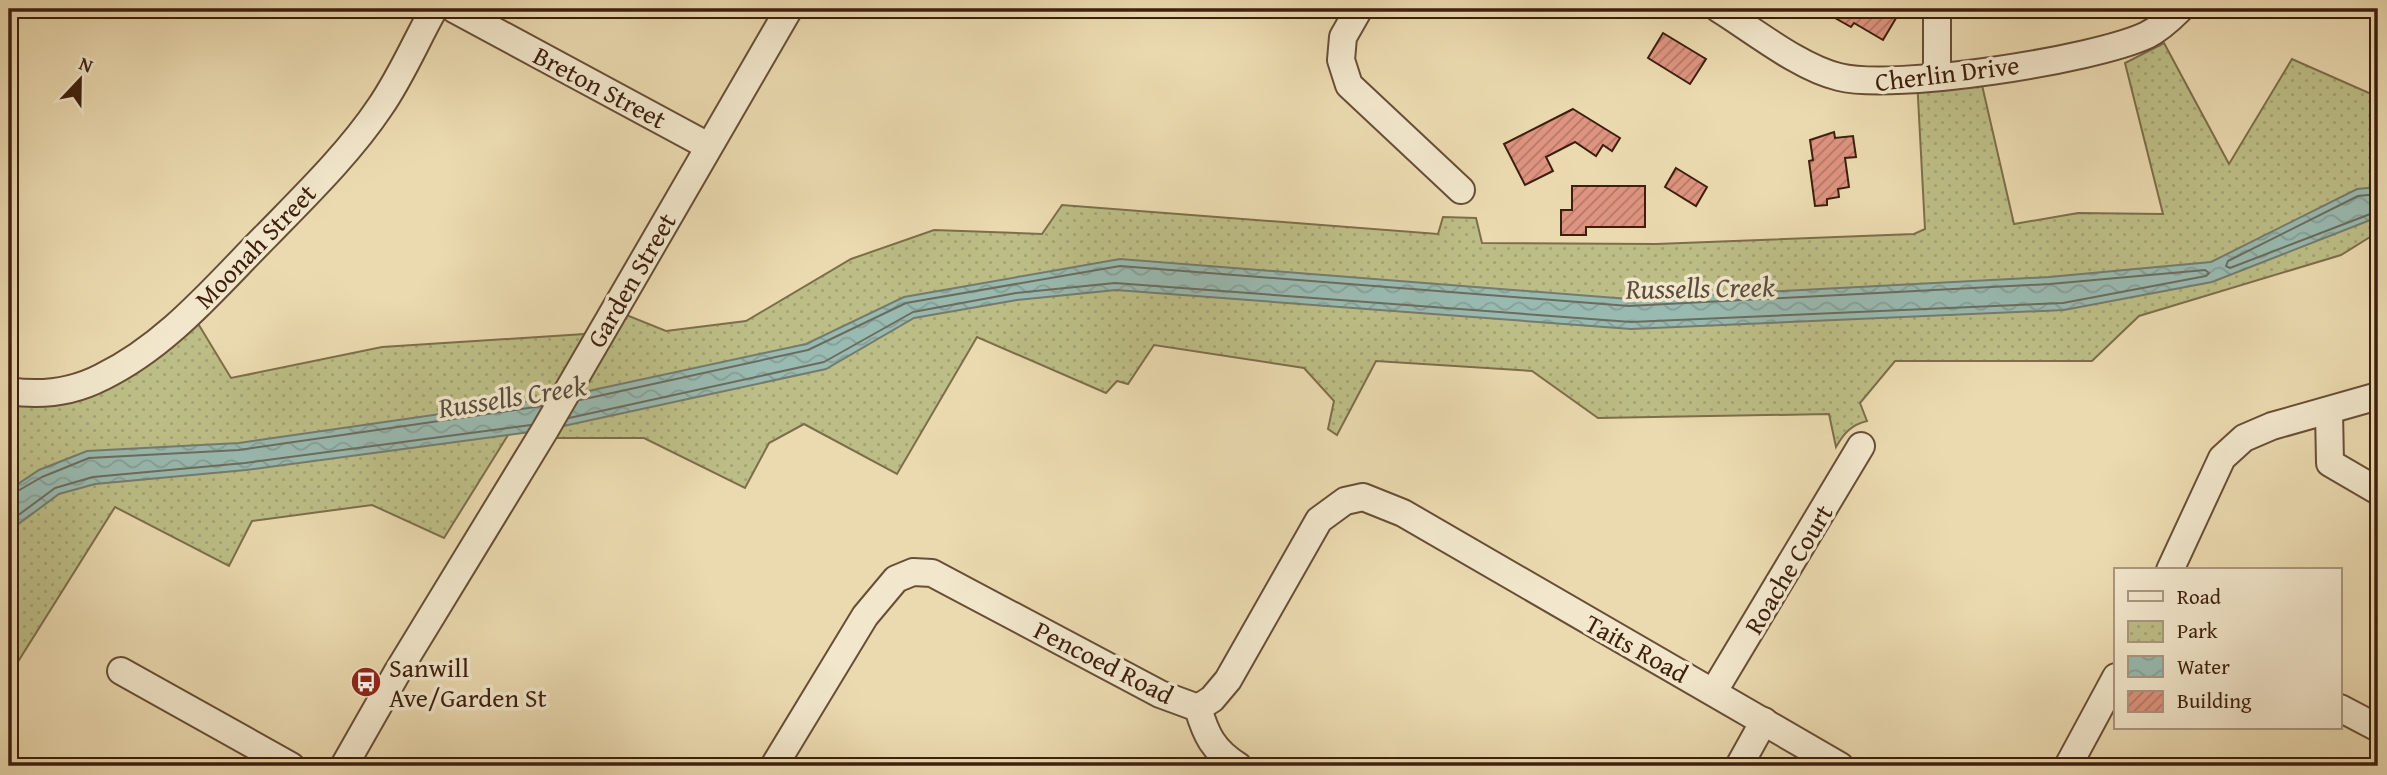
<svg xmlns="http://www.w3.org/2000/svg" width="2387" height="775" font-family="'Gentium Book Plus',serif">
	<defs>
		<pattern id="park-dots" width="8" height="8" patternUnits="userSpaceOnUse" patternTransform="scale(1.75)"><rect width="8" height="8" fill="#bdbe87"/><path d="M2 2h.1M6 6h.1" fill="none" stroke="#a3a373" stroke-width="1.8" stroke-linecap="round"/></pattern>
		<pattern id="water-waves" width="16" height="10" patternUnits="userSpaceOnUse" patternTransform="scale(1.75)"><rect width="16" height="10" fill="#99bab1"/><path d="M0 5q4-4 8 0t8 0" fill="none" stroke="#859f97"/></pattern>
		<pattern id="building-hatch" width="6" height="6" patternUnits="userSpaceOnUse" patternTransform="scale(1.75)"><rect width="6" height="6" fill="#de9480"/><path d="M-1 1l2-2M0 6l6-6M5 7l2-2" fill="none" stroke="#b57867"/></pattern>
	</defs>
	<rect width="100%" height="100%" fill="#ebdab0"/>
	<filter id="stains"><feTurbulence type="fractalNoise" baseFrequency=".00286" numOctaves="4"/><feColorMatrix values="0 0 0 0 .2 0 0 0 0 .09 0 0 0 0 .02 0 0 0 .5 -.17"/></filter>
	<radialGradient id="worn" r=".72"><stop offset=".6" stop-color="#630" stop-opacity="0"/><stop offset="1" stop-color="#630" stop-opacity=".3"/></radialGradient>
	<path fill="url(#park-dots)" stroke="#7d6e4a" stroke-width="2" d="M2164 43 2229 164 2292 59 2378 97V232L2341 255 2139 316 2092 361H1895L1860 403 1867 421C1851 425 1844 433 1836 447L1829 414 1598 418 1532 371 1376 361 1337 435 1328 429 1334 401 1304 368 1154 345 1128 384 1117 381 1106 393 977 337 897 474 804 424 769 443 745 488 644 438H540L554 416 513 427 444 538 372 505 252 521 229 566 115 507 9 676V391L70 389 191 312 231 378 382 347 600 333 614 310 666 331 746 321 851 259 934 230 1042 234 1062 205 1438 234 1443 217 1476 218 1482 243 1656 244 1914 234 1925 229 1917 79 1979 72 2014 224 2078 213 2163 214 2125 63Z"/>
	<path fill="url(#water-waves)" stroke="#747c6f" stroke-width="2" d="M2378 187V217L2212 282 2064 310 1631 329 1116 290 1017 300 914 318 826 369 545 430 246 470 95 484 59 494 9 531V490L39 470 87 451 239 443 565 396 806 344 904 297 1120 259 1629 299 2049 277 2211 262 2357 189Z"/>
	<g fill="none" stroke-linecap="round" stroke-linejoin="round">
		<g stroke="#6b6c5f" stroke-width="2">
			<path d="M2378 194 2358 196 2228 261 2226 266 2230 268 2378 211"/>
			<path d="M569 418 824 362 913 312 1016 293 1115 283 1631 322 2063 303 2206 276 2209 273 2205 270 2050 284 1629 306 1120 266 906 303 808 350 580 400"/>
			<path d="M9 496 42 477 89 458 239 450 542 406"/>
			<path d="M9 522 55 488 93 477 245 463 531 425"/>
		</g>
	</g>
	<g fill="url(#building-hatch)" stroke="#3d1f0d" stroke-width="2">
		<path d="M1841 9H1892L1899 13 1883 40 1854 23 1851 27 1835 18Z"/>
		<path d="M1663 33 1706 59 1690 84 1648 58Z"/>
		<path d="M1573 109 1620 138 1612 151 1603 145 1596 156 1575 142 1546 157 1553 171 1525 185 1504 144Z"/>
		<path d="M1834 132 1835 138 1853 136 1856 157 1845 158 1849 187 1838 189 1839 197 1827 199V205L1815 206 1809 161 1813 160 1810 140Z"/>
		<path d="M1676 168 1707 187 1696 206 1665 187Z"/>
		<path d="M1572 186H1645V227H1586V235H1561V210H1572Z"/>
	</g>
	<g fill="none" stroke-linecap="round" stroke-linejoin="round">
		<g stroke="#684e36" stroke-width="30">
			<g id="minor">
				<path d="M454 9 708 146"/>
				<path d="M1359 9 1343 37 1341 60 1349 85 1461 190"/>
				<path d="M1719 9C1753 30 1800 68 1839 77 1895 91 2094 60 2147 35 2159 29 2171 18 2180 9"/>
				<path d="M1937 76V9"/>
				<path d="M9 391C41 396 73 392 102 377 168 345 216 286 267 235 305 196 350 152 380 107 401 77 416 41 434 9"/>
				<path d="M2329 411 2330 463 2378 491"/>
				<path d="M2170 570 2222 458 2244 438 2272 426 2378 396"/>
				<path d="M121 671 291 766"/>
				<path d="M1714 691 1861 446"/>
				<path d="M1198 708C1206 735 1213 750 1238 766"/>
				<path d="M2340 708 2378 728"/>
				<path d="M344 766 398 671 545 430 789 9"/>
				<path d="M774 766 865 616 896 579 913 572 932 573 1160 694 1198 708 1212 699 1228 680 1319 520 1345 501 1363 497 1403 513 1840 766"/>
				<path d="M1739 766 1764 721"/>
				<path d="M2068 766 2116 677"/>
			</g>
		</g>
		<use href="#minor" stroke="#f2e7cc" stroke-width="26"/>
	</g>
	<defs>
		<g id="bus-disc" transform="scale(1.575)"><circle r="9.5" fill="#8f2418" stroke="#f2e7cc"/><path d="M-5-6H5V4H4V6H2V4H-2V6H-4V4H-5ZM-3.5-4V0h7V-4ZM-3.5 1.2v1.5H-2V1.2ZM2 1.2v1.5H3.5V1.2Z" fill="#fff"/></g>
	</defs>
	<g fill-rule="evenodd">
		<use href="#bus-disc" x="366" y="682"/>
	</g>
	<g text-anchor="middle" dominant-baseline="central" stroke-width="7" stroke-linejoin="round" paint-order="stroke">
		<g font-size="26" fill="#3d1f0d" stroke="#f2e7cc">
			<text transform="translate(1947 73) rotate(-7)">Cherlin Drive</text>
			<text transform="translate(600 87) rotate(28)">Breton Street</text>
			<text transform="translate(255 246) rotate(-46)">Moonah Street</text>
			<text transform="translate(631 280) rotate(-60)">Garden Street</text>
			<text transform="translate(1788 569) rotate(-59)">Roache Court</text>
			<text transform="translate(1637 648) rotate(29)">Taits Road</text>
			<text transform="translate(1104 662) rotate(27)">Pencoed Road</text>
		</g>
		<g font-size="26" fill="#3d1f0d" stroke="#f2e7cc" text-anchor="start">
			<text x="389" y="667">Sanwill<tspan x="389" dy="30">Ave/Garden St</tspan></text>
		</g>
		<g font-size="28" font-style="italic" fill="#594e3e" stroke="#f2e7cc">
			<text transform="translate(1700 287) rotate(-1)">Russells Creek</text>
			<text transform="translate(512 396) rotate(-9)">Russells Creek</text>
		</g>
	</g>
	<rect width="2387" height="775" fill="none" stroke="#ebdab0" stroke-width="35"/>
	<rect x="10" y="10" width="2366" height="754" fill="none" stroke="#3d1f0d" stroke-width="3.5"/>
	<rect x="18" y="18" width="2352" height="740" fill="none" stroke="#3d1f0d" stroke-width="2"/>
	<rect x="2114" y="568" width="228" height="161" fill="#f2e7cc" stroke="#aa9780" stroke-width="2"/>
	<rect x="2128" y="591" width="35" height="10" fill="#f2e7cc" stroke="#aa9780" stroke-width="2"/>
	<text x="2177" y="604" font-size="21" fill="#3d1f0d">Road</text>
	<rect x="2128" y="621" width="35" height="21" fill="url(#park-dots)" stroke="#aa9780" stroke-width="2"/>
	<text x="2177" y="638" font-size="21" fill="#3d1f0d">Park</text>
	<rect x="2128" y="656" width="35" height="21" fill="url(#water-waves)" stroke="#aa9780" stroke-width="2"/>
	<text x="2177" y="674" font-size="21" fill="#3d1f0d">Water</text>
	<rect x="2128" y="691" width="35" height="21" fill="url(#building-hatch)" stroke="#aa9780" stroke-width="2"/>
	<text x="2177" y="708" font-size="21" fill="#3d1f0d">Building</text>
	<g transform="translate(80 80) rotate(22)" stroke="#f2e7cc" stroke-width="5" paint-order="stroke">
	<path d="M0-5L12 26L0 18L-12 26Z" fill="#3d1f0d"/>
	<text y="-10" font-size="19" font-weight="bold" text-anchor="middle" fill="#3d1f0d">N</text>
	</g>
	<rect width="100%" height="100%" filter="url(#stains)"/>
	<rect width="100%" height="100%" fill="url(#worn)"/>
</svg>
